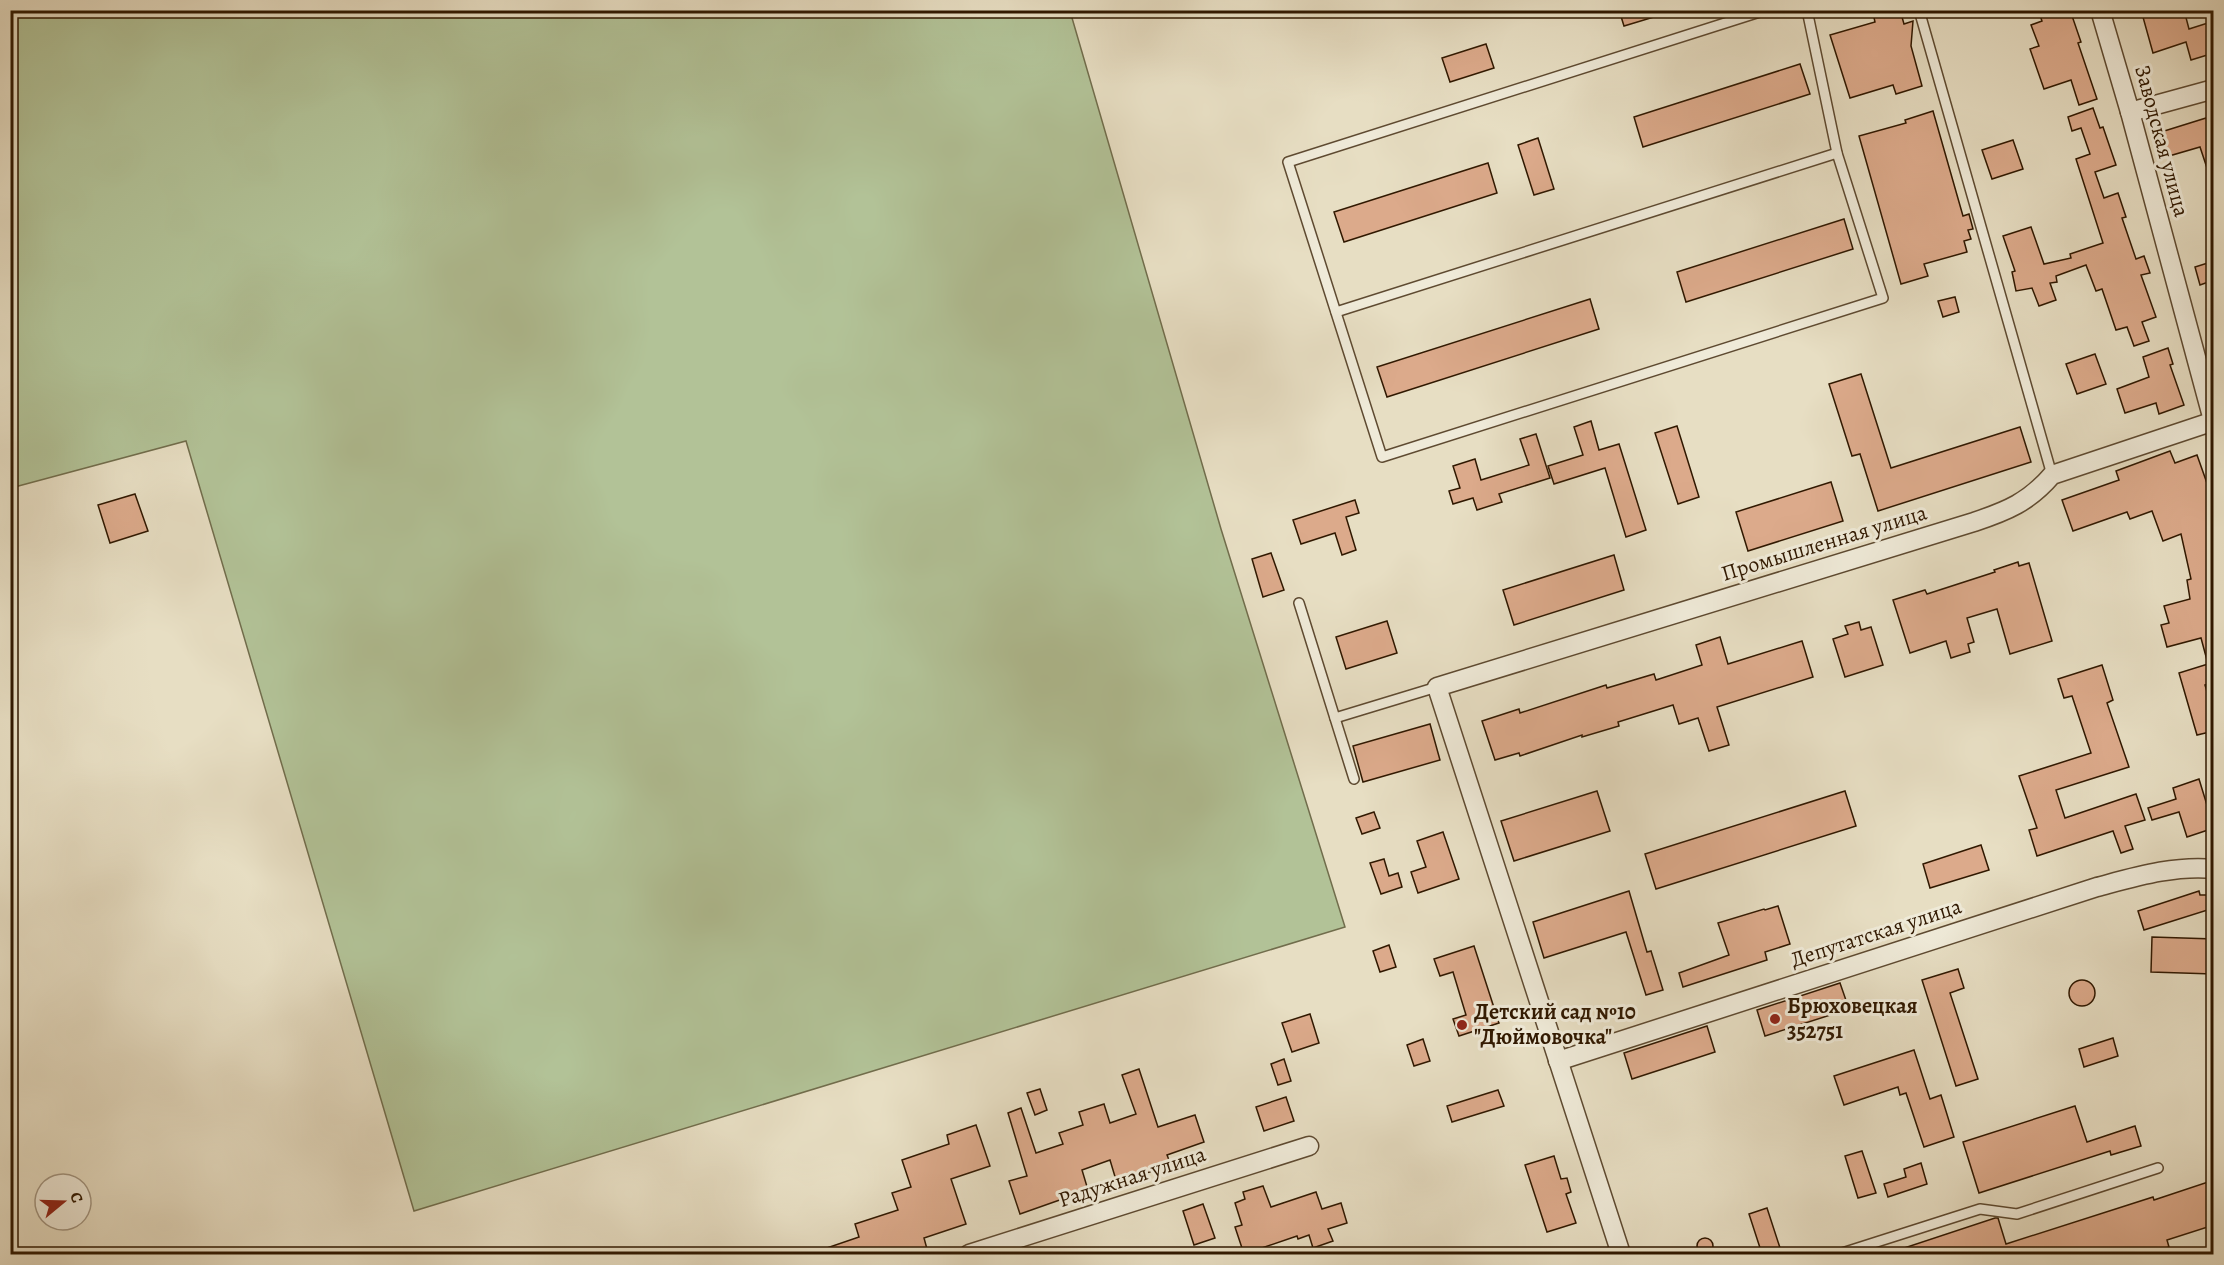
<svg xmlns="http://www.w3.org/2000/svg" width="2224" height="1265" font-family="Alegreya,serif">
	<rect width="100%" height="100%" fill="#e7dec3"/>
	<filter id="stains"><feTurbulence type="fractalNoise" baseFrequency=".00333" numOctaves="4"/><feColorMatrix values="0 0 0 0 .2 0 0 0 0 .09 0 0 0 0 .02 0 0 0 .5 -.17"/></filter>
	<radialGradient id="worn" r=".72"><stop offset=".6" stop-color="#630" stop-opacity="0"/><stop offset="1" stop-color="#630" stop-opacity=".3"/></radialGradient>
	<path fill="#b2c297" stroke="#716d4c" stroke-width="1.5" d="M11 10 1070 11 1221 529 1345 927 414 1211 186 441 11 488Z"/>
	<g fill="#dcaa8b" stroke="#301800" stroke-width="1.5">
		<path d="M1619 10H1664V14L1624 26Z"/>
		<path d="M1880 10H1900L1904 24 1913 21 1911 46 1922 86 1896 94 1893 85 1850 98 1830 35 1875 22 1873 13Z"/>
		<path d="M2038 10H2070L2081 42 2078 43 2097 99 2079 105 2071 80 2044 89 2030 49 2039 46 2031 25 2042 21Z"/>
		<path d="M2141 10H2184L2189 29 2214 21V53L2191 60 2186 42 2153 53Z"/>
		<path d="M1486 44 1494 68 1450 82 1442 58Z"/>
		<path d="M1800 64 1810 94 1643 147 1634 117Z"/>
		<path d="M2093 108 2100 128 2103 127 2116 165 2095 172 2104 198 2118 193 2126 217 2122 218 2136 259 2144 256 2150 273 2141 275 2156 317 2142 322 2149 341 2134 346 2127 327 2116 330 2102 289 2096 291 2086 265 2056 276 2057 282 2050 283 2056 300 2039 306 2032 288 2016 291 2012 272 2015 271 2003 236 2031 227 2044 264 2071 258 2070 254 2103 243 2076 159 2090 154 2081 128 2072 131 2068 117Z"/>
		<path d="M1933 111 1963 216 1969 214 1973 229 1968 230 1971 239 1964 241 1967 252 1924 264 1928 276 1901 284 1859 136 1906 123 1905 120Z"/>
		<path d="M2206 118 2214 142V180H2211L2200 147 2169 156 2161 132Z"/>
		<path d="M1538 138 1554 189 1534 195 1518 145Z"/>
		<path d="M2013 140 2023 169 1992 179 1982 150Z"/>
		<path d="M1488 163 1497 193 1344 242 1334 212Z"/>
		<path d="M1844 219 1853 249 1686 302 1677 272Z"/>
		<path d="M2214 261V280L2200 285 2195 267Z"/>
		<path d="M1955 297 1959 312 1943 317 1938 301Z"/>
		<path d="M1590 299 1599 329 1387 397 1377 367Z"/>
		<path d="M2168 348 2173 364 2170 365 2184 405 2159 414 2156 403 2125 413 2117 389 2149 377 2143 357Z"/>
		<path d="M2095 354 2106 384 2077 394 2066 364Z"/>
		<path d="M1861 374 1891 468 2020 427 2031 462 1878 511 1860 454 1852 456 1829 384Z"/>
		<path d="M1591 421 1599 450 1619 444 1646 530 1626 537 1605 468 1554 484 1548 466 1583 455 1574 427Z"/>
		<path d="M1677 426 1699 497 1678 504 1655 433Z"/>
		<path d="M1536 434 1550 478 1499 494 1502 502 1477 510 1473 498 1453 504 1449 491 1460 488 1453 466 1475 459 1481 480 1529 465 1520 439Z"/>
		<path d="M2170 451 2175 463 2197 455 2214 503V682L2205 685 2214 715V731L2197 735 2179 673 2208 664 2201 638 2167 647 2161 625 2169 623 2164 606 2190 599 2187 580 2191 579 2181 534 2163 541 2152 511 2130 519 2127 512 2073 531 2062 500 2119 480 2116 471Z"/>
		<path d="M1831 482 1843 521 1748 551 1736 512Z"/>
		<path d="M135 494 148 531 110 543 98 505Z"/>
		<path d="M1355 500 1359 513 1346 517 1356 550 1342 555 1335 533 1301 544 1293 520Z"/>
		<path d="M1271 553 1284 590 1263 597 1252 559Z"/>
		<path d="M1614 555 1624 590 1514 625 1503 590Z"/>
		<path d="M2018 562 2019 566 2029 563 2052 641 2010 654 1997 609 1967 618 1974 642 1968 644 1970 652 1951 658 1946 641 1910 653 1893 600 1925 590 1927 594 1995 572 1994 570Z"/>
		<path d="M1387 621 1397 653 1346 669 1336 637Z"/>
		<path d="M1859 622 1861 630 1871 627 1883 665 1845 677 1833 639 1848 634 1845 626Z"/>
		<path d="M1720 637 1728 664 1802 641 1813 677 1717 707 1729 745 1709 751 1698 718 1679 724 1673 705 1618 722 1619 726 1582 737V735L1520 756 1519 753 1495 760 1482 721 1519 709 1520 713 1606 685 1607 688 1654 674 1656 680 1702 665 1696 645Z"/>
		<path d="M2102 665 2113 700 2107 703 2129 767 2056 790 2065 818 2136 794 2145 820 2125 826 2133 849 2121 853 2113 831 2037 856 2029 830 2037 828 2019 776 2091 753 2072 696 2064 698 2058 679Z"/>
		<path d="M1430 724 1440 760 1363 782 1353 746Z"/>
		<path d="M2199 779 2214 828 2187 837 2179 812 2152 820 2148 808 2176 799 2173 788Z"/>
		<path d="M1597 791 1610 831 1514 861 1501 821Z"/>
		<path d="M1845 791 1856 826 1656 889 1645 854Z"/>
		<path d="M1374 812 1380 828 1362 834 1356 818Z"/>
		<path d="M1443 832 1459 879 1418 893 1411 872 1426 867 1417 841Z"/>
		<path d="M1981 845 1989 870 1930 888 1923 864Z"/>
		<path d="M1384 859 1389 876 1398 873 1402 887 1381 894 1370 863Z"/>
		<path d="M1629 891 1647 952 1651 951 1663 990 1646 995 1626 932 1544 958 1533 922Z"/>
		<path d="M2199 891 2200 895H2214V908L2144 930 2138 911Z"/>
		<path d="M1778 906 1790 944 1765 952 1767 960 1683 987 1679 973 1729 955 1718 923 1764 909 1765 910Z"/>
		<path d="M2152 937 2214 939 2213 974 2151 972Z"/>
		<path d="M1389 945 1396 967 1380 972 1373 951Z"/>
		<path d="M1474 946 1499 1023 1459 1036 1453 1019 1466 1015 1453 972 1440 976 1434 959Z"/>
		<path d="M1958 969 1964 988 1950 993 1978 1079 1956 1086 1922 980Z"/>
		<circle cx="2082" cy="993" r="13"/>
		<path d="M1840 983 1849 1009 1765 1036 1757 1010Z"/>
		<path d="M1310 1014 1319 1043 1292 1052 1282 1023Z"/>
		<path d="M1707 1026 1715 1052 1632 1079 1624 1053Z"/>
		<path d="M2113 1038 2118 1056 2084 1067 2079 1049Z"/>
		<path d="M1423 1039 1430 1061 1414 1066 1407 1045Z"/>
		<path d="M1914 1050 1930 1099 1941 1095 1954 1137 1924 1147 1906 1093 1900 1095 1898 1087 1844 1105 1834 1076Z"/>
		<path d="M1284 1059 1291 1081 1278 1085 1271 1064Z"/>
		<path d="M1139 1069 1158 1127 1195 1115 1204 1142 1167 1155 1171 1165 1134 1177 1136 1184 1119 1190 1110 1160 1082 1170 1088 1190 1020 1214 1009 1181 1027 1176 1008 1113 1021 1108 1036 1153 1063 1144 1059 1133 1083 1125 1079 1112 1104 1104 1110 1123 1136 1114 1122 1075Z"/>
		<path d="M1040 1089 1047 1110 1035 1115 1027 1093Z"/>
		<path d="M1498 1090 1504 1106 1452 1122 1447 1106Z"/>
		<path d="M1286 1097 1294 1121 1264 1131 1256 1107Z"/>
		<path d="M2075 1106 2087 1142 2135 1126 2141 1146 2111 1155 2110 1151 1979 1193 1963 1142Z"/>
		<path d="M976 1125 990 1166 951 1179 966 1224 924 1238 927 1249 912 1254 910 1248 890 1254H815V1252L859 1237 855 1224 898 1210 892 1193 911 1187 902 1160 949 1144 947 1135Z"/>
		<path d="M1862 1151 1876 1193 1858 1198 1845 1156Z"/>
		<path d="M1554 1156 1561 1179 1567 1178 1571 1192 1566 1194 1576 1223 1547 1232 1525 1165Z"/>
		<path d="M1921 1163 1927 1184 1888 1197 1884 1184 1906 1177 1904 1169Z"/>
		<path d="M2214 1180V1225L2167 1240 2169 1247 2145 1254H1892V1252L1995 1218H1998L2006 1244 2153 1197 2154 1200Z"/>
		<path d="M1263 1186 1271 1207 1316 1192 1322 1209 1341 1203 1347 1223 1328 1229 1333 1241 1313 1248 1309 1235 1298 1239 1297 1236 1244 1254 1235 1227 1242 1225 1235 1203 1245 1199 1243 1192Z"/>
		<path d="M1203 1204 1215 1238 1194 1245 1183 1211Z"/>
		<path d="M1767 1208 1782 1254H1762L1749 1214Z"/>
		<circle cx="1705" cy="1246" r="8"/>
	</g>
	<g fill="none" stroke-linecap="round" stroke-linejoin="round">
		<g stroke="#5e4a31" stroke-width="12">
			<g id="lane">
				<path d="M1766 10 1288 162 1382 457 1883 298 1837 153 1807 10"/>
				<path d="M1919 10 2052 475"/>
				<path d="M1336 312 1837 153"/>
				<path d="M1299 603 1354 779"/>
				<path d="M1335 718 1437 687"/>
				<path d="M1839 1254 1980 1209 2017 1214 2158 1168"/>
			</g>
		</g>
		<g stroke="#5e4a31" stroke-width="21">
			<g id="street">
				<path d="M2100 10 2130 112 2214 424"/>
				<path d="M2130 112 2214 89"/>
				<path d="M1558 1061 2097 887C2135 877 2174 865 2214 869"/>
				<path d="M969 1254 1309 1146"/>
				<path d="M1621 1254 1437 687 1974 522C2007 511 2029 502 2052 475L2214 421"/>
			</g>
		</g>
		<use href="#lane" stroke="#efead8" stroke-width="9"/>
		<use href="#street" stroke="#efead8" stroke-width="18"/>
	</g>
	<g fill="#8f2418" stroke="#efead8" stroke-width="2">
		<circle cx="1775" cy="1019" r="6"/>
		<circle cx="1462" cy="1025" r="6"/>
	</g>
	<g text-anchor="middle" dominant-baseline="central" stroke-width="6" stroke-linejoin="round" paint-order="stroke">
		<g font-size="22" fill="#301800" stroke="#efead8">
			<text transform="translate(2162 141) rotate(75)">Заводская улица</text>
			<text transform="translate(1824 543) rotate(-17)">Промышленная улица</text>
			<text transform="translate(1876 933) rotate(-18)">Депутатская улица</text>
			<text transform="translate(1132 1177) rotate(-18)">Радужная улица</text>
		</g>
		<g font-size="22" font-weight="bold" fill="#301800" stroke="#efead8" text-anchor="start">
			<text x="1787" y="1006">Брюховецкая<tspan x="1787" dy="25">352751</tspan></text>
			<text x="1474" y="1012">Детский сад №10<tspan x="1474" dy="25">"Дюймовочка"</tspan></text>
		</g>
	</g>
	<rect width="2224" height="1265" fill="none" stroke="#e7dec3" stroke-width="36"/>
	<rect x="12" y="12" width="2200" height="1241" fill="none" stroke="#301800" stroke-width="3"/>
	<rect x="18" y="18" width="2188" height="1229" fill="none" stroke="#301800" stroke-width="1.5"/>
	<g transform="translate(63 1202) rotate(71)"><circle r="28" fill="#efead8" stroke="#a39682" stroke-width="1.5"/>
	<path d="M0-4.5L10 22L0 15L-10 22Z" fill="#8f2418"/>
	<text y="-9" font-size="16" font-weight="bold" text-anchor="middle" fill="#301800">С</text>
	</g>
	<rect width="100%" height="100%" filter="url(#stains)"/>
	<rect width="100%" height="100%" fill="url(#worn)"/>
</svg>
